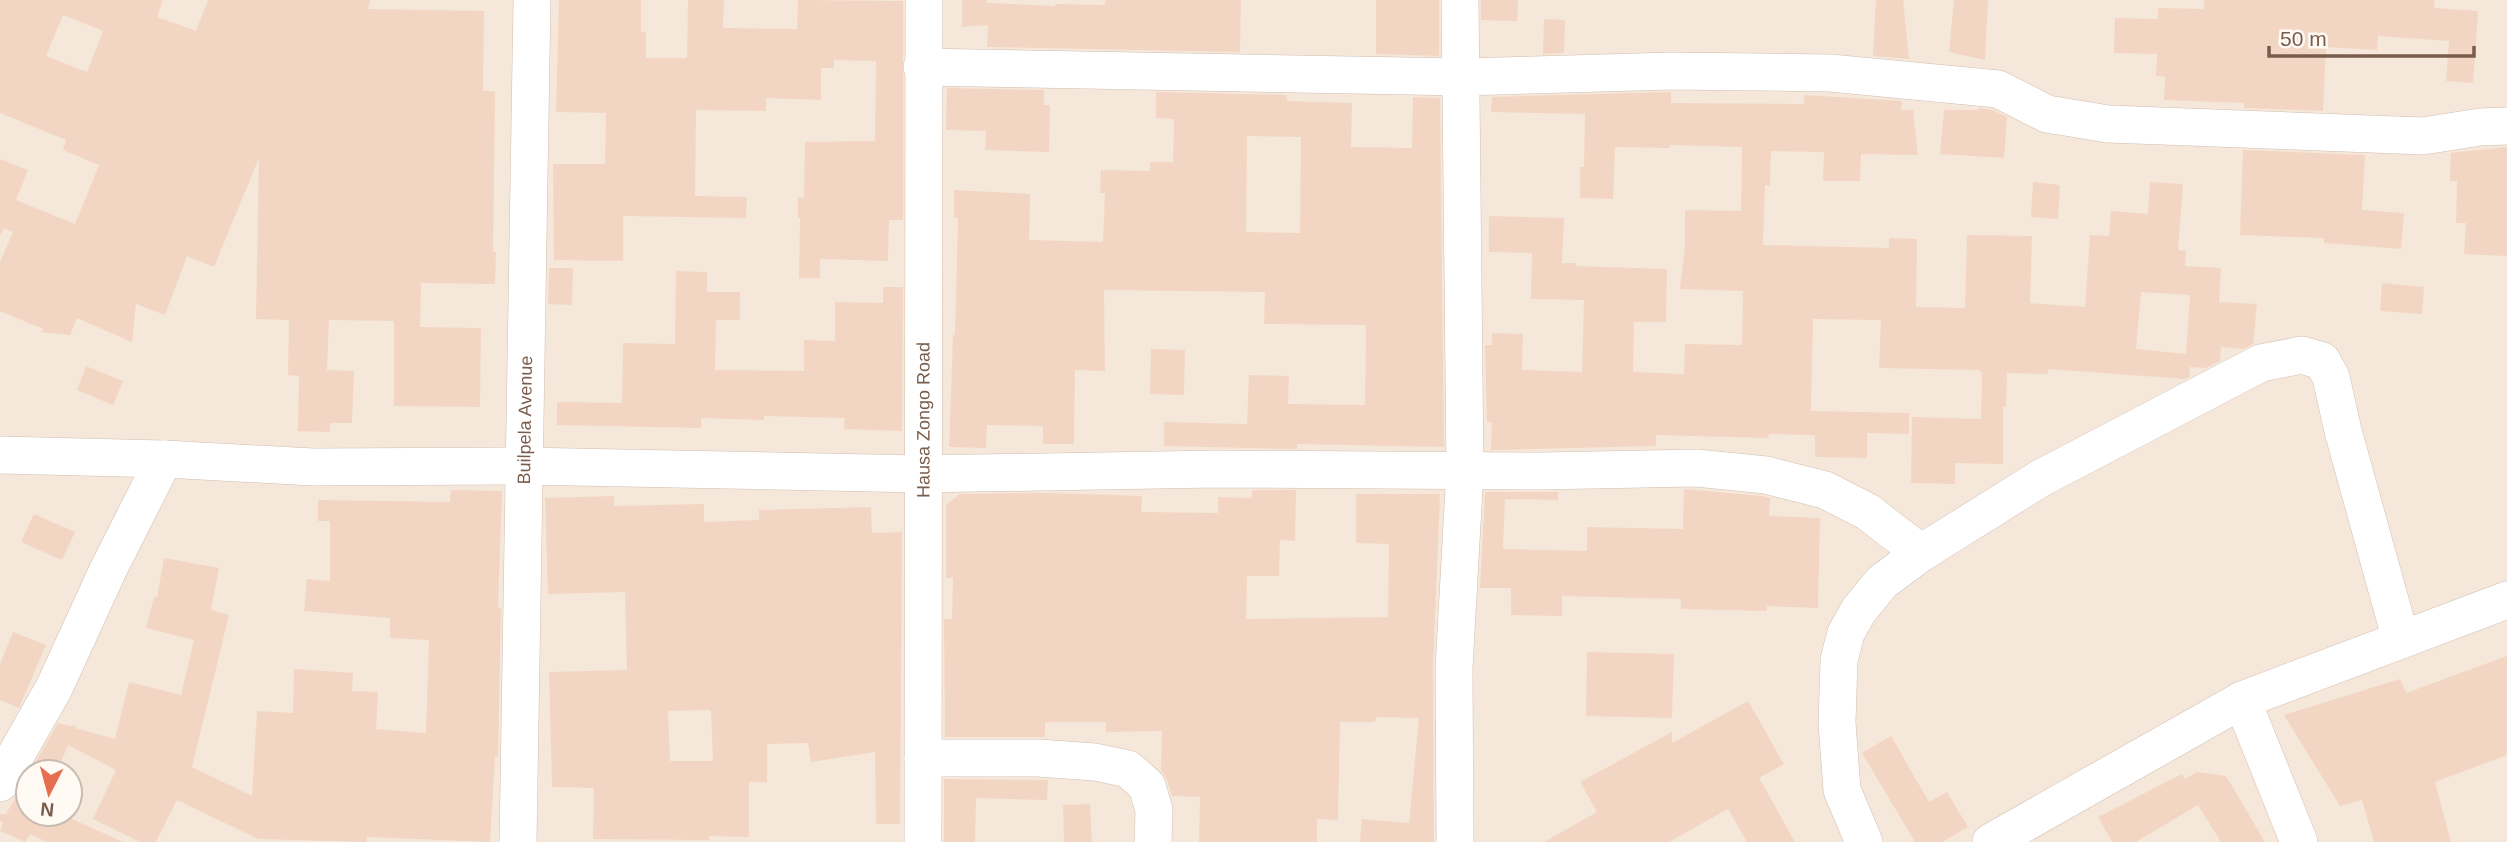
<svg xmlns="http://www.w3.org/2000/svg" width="2507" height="842" font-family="Helvetica,sans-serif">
	<rect width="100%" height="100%" fill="#fdf6ec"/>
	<path fill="#f5e8da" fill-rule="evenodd" d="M0 0H2507V842H0ZM28 772H70V814H28Z"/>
	<g fill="#f3d5c3" fill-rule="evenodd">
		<path d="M0 0H163L157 17 196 31 208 0H370L368 9 484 11 483 91H495L493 252H496L495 284 421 283 420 327 481 328 480 407 394 406V321L329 320 327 370 354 371 352 423H330V432L298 431 299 376 288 375 289 320 256 319 259 158 214 267 187 256 165 315 136 304 132 342 77 318 70 335 41 332 43 329 0 311V262L13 232 4 228 0 236V159L28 170 16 200 75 224 99 165 63 150 66 140 0 113ZM63 15 103 31 87 72 46 56Z"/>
		<path d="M559 0H641V32H646V58H687L688 0H724L723 28 797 29 798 0 903 1V220H889L888 261 820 259V278H799L800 218H798V197L804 198 805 142 875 141 876 61 834 60V68H821V100L766 98V111L696 110 695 196 747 197 746 218 623 216V261L554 260 553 164H605L606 113 556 112Z"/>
		<path d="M962 0H987V3L1055 6V4L1105 5V0H1241L1240 52 987 47 988 25 962 27Z"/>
		<path d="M1376 0H1439V56L1376 54Z"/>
		<path d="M1481 0H1518L1517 21 1481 20Z"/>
		<path d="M1876 0H1903L1909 59 1873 56Z"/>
		<path d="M1954 0H1988L1985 60 1949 52Z"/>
		<path d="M2204 0H2435L2434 8 2478 11 2473 83 2446 81 2449 41 2378 36 2377 50 2326 47 2323 111 2244 108V103L2164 100 2165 77 2156 76 2157 54 2114 53 2115 18 2158 19V8L2204 9Z"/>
		<path d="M1544 19 1565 20 1564 53 1543 54Z"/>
		<path d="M947 88 1044 90V105H1050L1049 152 985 150 986 131 946 130Z"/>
		<path d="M1156 92 1287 95V101L1352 103 1351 147 1412 148 1413 97 1440 98 1444 447 1297 444V449L1164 446V422L1247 424 1249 375 1289 376 1288 404 1365 405 1366 325 1264 324 1265 292 1104 290 1105 371 1075 370 1074 444H1043V426L987 425 986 448 949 447 953 335H955L958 218H954V190L1030 194 1029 240 1103 242 1105 193H1100L1101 170 1150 171V162H1173L1174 119 1156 118ZM1247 136 1301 137 1300 233 1246 232Z"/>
		<path d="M1671 92V103L1804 104V95L1902 101 1901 110H1913L1918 155 1861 154 1860 181H1823L1824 152 1771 151 1770 186 1765 185 1763 245 1889 248V238L1917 239 1916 307 1965 308 1967 235 2032 236 2030 303 2085 307 2090 235 2109 236 2111 211 2148 214 2150 182 2183 184 2178 250 2186 251 2185 266 2221 268 2219 302 2257 304 2253 344 2243 349 2221 347 2220 361 2206 368 2190 367 2189 377 2185 379 2048 369V374L2007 373 2006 407H2003V464L1955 463V484L1911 483 1912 417 1981 419 1982 373 1979 370 1879 368 1881 320 1813 319 1811 411 1909 413V434L1867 433V458L1815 457V435L1769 434 1768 438 1656 435V446L1491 450 1492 422H1487L1485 345H1492V333L1523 334 1522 370 1582 372 1584 300 1531 299 1532 253 1489 252V216L1564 218 1562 263H1576L1575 266 1667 269 1666 322H1634L1633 372 1684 374 1685 344 1742 345 1743 291 1680 289 1685 246V210L1741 211 1742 147 1670 145V148L1615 147 1613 199 1580 198V167H1584L1585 114 1491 112 1492 97ZM2141 292 2190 295 2186 354 2136 349Z"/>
		<path d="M1979 108 1992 110 2007 117 2004 158 1940 154 1944 110H1979Z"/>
		<path d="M2507 147V256L2464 254 2466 223H2456L2457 181H2450L2451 153Z"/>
		<path d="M2243 150 2365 155 2362 210 2404 213 2401 249 2324 243V238L2240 235Z"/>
		<path d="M2033 182 2060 185 2058 219 2031 217Z"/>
		<path d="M549 268H573L572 305 548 304Z"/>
		<path d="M676 271 707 272V292H740V320H716L715 370 804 371V340L835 341V302L883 303V287H903L902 431 844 429 845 418 764 416V420L701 418V428L557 425V402L622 403 623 343 675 344Z"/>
		<path d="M2382 283 2424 287 2422 314 2380 311Z"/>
		<path d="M1151 349 1185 350 1184 395 1150 394Z"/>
		<path d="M86 366 123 381 113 405 77 390Z"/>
		<path d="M1684 489 1762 496 1770 498 1769 516 1820 518 1818 608 1767 606V611L1681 609V599L1562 596V616L1511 615V588H1480L1485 492H1558V500L1505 499 1503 549 1587 551V527L1683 529Z"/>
		<path d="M451 490 502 491 498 607 501 608 498 757H495L490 842 367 837V842L258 839 177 800 156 842H140L93 819 116 770 68 745 57 772H30L58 723 70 726 76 725 75 728 115 739 129 682 181 695 194 640 146 628 154 597H157L164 558 219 568 211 610 229 615 192 767 252 796 257 711 293 713 294 669 353 673 352 691 378 692 376 729 426 733 429 640 390 638V618L304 611 307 579 330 581V521H318V500L450 502Z"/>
		<path d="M1253 490H1296L1295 541 1280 540 1279 576H1247L1246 619 1388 617 1389 544 1356 543V494H1440L1433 667 1434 842H1360L1362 819 1409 823 1419 718 1376 717 1375 722H1340L1338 820 1317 819V842H1199L1200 797 1172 796 1167 780 1161 770 1162 731 1106 732V722H1045V737H945L944 619H952L953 578H946V505L960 494 1049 493 1142 496 1141 512 1218 513V497L1251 498Z"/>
		<path d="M614 496V506L704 504V522L759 520V510L871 507 872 533 902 532 900 824H876L875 752 811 762 808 743 767 744V782H749V837L709 836V840L593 839 594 788 552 787 549 672 627 670 625 592 548 594 545 498ZM711 710 713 761H670L668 711Z"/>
		<path d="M34 514 75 532 62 560 21 542Z"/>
		<path d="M13 632 46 645 19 708 0 700V664Z"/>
		<path d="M1587 652 1674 654 1672 718 1586 716Z"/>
		<path d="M2507 656V755L2435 782 2451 842H2374L2362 800 2340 806 2284 715 2400 679 2406 693Z"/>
		<path d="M1748 701 1784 764 1759 778 1795 842H1747L1728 809 1669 842H1544L1597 812 1580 782 1672 732V743Z"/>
		<path d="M1891 736 1929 802 1947 792 1968 827 1942 842H1915L1862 753Z"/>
		<path d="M2197 772 2226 776 2265 842H2221L2198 805 2136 842H2112L2098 817 2182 774 2185 779Z"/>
		<path d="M28 776V814H61L123 842H47L30 834 25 842 0 831 3 822 0 821V814H6Z"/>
		<path d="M944 779 1048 780 1047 800 976 798 975 842H944Z"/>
		<path d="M1090 804 1092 842H1064L1063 805Z"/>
	</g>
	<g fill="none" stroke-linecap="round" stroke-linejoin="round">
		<g stroke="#d1beb0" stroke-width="38">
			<g id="minor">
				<path d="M922 67 1462 77 1671 71 1830 73 1998 89 2047 114 2108 124 2423 136 2480 127 2507 126"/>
				<path d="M0 455 164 459 313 467 523 466 922 474 1215 469 1542 471 1696 468 1766 475 1825 490 1868 512 1921 553"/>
				<path d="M2242 700 2299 842"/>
				<path d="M923 758H1038L1095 762 1128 769 1147 786 1154 810 1153 842"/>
				<path d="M0 783 54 688 108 570 164 459"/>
				<path id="s1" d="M518 842 532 0"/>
				<path id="s2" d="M923 842 924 0"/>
				<path d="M1455 842 1454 668 1465 470 1460 0"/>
				<path d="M1864 842 1842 790 1837 723 1839 660 1846 633 1859 610 1882 582 1921 553 2041 478 2261 363 2302 355 2322 361 2331 377 2343 431 2401 640"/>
				<path d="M1991 842 2242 700 2507 600"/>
			</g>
		</g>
		<use href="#minor" stroke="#fff" stroke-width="37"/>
	</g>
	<g text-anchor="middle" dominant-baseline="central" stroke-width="5" stroke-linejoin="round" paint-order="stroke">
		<g font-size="18" fill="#7a5c4d" stroke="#fffaf3">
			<text stroke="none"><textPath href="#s1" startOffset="422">Builpela Avenue</textPath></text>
			<text stroke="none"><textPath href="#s2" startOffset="422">Hausa Zongo Road</textPath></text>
		</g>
	</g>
	<g transform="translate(49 793) rotate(186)"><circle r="33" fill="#fffaf3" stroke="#cabbb1" stroke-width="2"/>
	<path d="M0-5L12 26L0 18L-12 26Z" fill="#e76f51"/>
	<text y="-10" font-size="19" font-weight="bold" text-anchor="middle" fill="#7a5c4d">N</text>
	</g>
	<path d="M2269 46v10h205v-10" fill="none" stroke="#7a5c4d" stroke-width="3.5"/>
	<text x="2280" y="46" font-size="21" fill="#7a5c4d" stroke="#fffaf3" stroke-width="5" paint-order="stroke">50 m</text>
</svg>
